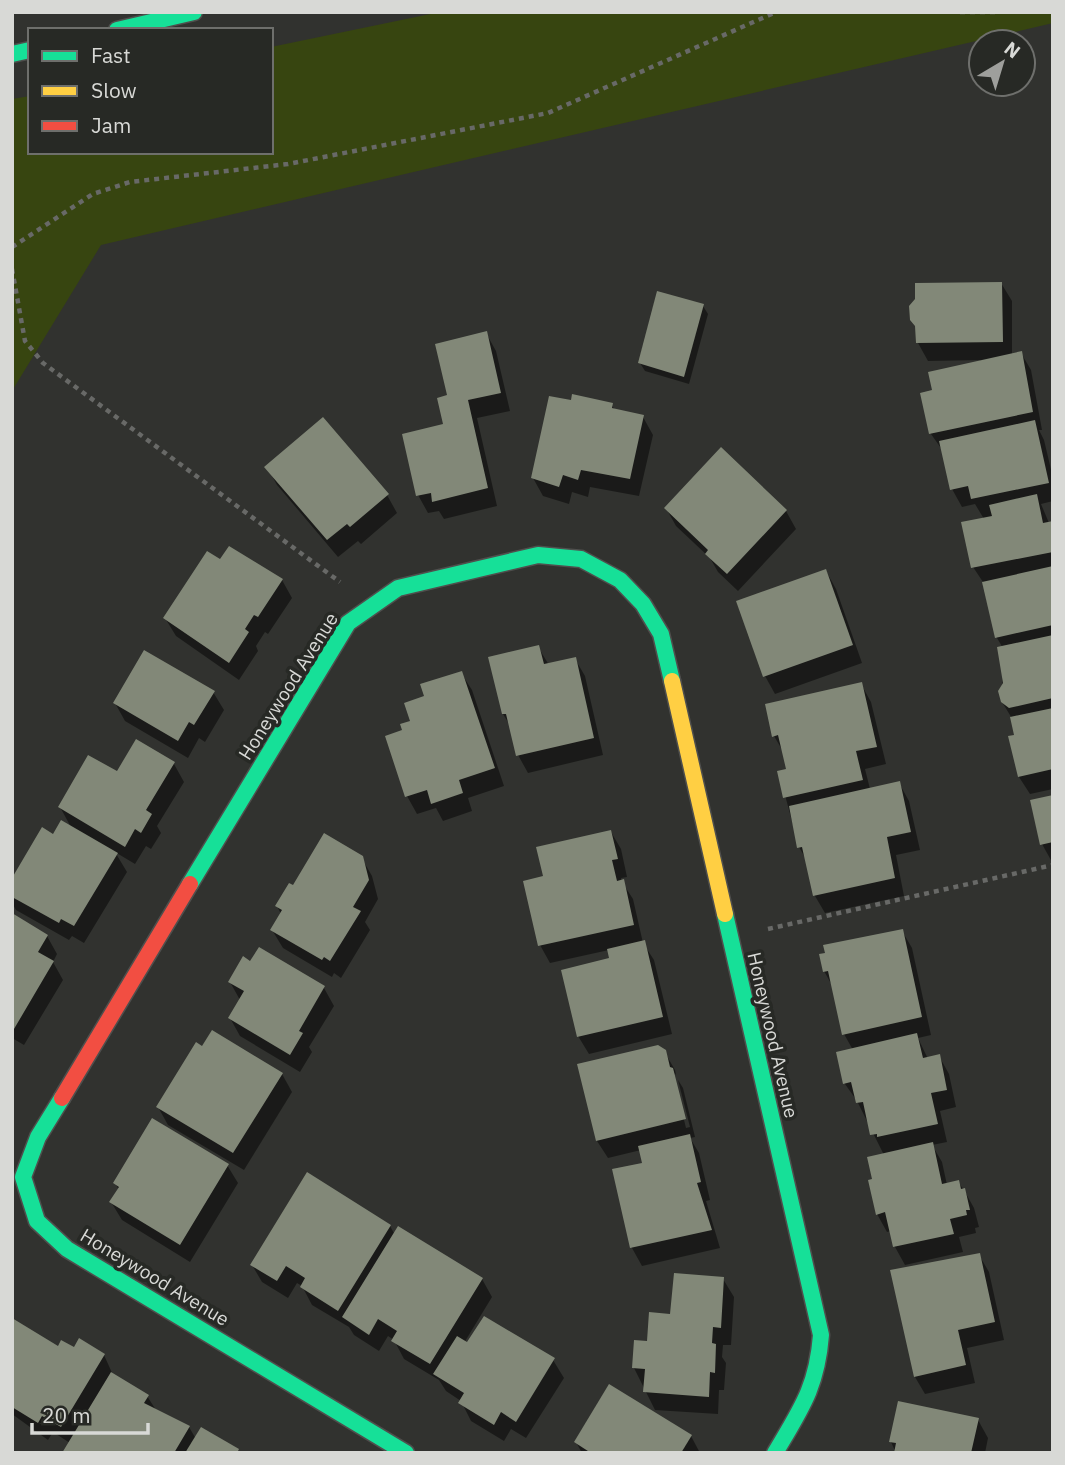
<svg xmlns="http://www.w3.org/2000/svg" width="1065" height="1465" font-family="'IBM Plex Sans',sans-serif">
	<rect width="100%" height="100%" fill="#31322f"/>
	<path fill="#374510" d="M440 12H1053V23L101 245 12 391V99L30 96V152H271V47Z"/>
	<g fill="#0007">
		<path d="M1001 283 1012 301V355L1021 353 1031 370 1042 430H1039L1044 440 1053 478V501L1041 504 1049 523 1053 522V789L1030 794 1019 777 1013 720 1002 702 1003 648 997 638 985 585 973 567 984 519 975 504 962 507 952 489 943 451 931 434 935 391 981 360 928 361 918 343Z"/>
		<path d="M703 306 708 314 689 384 645 371 640 363Z"/>
		<path d="M486 333 496 351 510 411 477 418 497 506 444 519 439 511 428 513 418 495 445 425 449 397Z"/>
		<path d="M612 405 615 411 643 417 653 435 639 496 590 487 588 497 572 492 569 504 543 496 533 478Z"/>
		<path d="M722 450 786 511 796 529 738 591 718 572 710 558 676 526 666 508Z"/>
		<path d="M267 467 387 495 397 513 361 544 358 541 338 557 277 485Z"/>
		<path d="M221 562 282 580 292 598 268 634 265 632 256 646 258 651 239 680 176 636 165 618Z"/>
		<path d="M826 571 836 589 862 663 775 694 765 676Z"/>
		<path d="M538 647 549 665 575 659 585 676 603 755 528 773 518 755 511 727 503 714Z"/>
		<path d="M461 673 472 690 504 786 468 798 472 811 443 821 436 808 417 814 407 796 387 737 404 731 426 697Z"/>
		<path d="M861 684 871 702 886 764 865 769 870 789 899 783 909 801 920 850 896 855 904 896 825 913 815 896 807 861 799 847 779 773 788 771 784 753 774 736Z"/>
		<path d="M213 692 224 710 205 742 199 738 188 758 125 721 115 703Z"/>
		<path d="M174 764 184 782 157 826 161 833 151 849 146 846 135 864 115 852 127 872 84 943 72 936 69 940 16 910 12 903V881L53 837 72 829 60 807 118 774Z"/>
		<path d="M1053 796V862H1052L1042 844Z"/>
		<path d="M611 832 621 849 627 877 621 878 622 882 633 899 643 943 654 960 672 1034 589 1054 578 1036 611 959 609 950 550 963 540 945 545 877Z"/>
		<path d="M361 857 372 876 378 899 365 922 370 930 341 978 334 973 332 977 283 948 272 930 281 914 277 906 294 887Z"/>
		<path d="M12 915 47 936 57 954 53 962 63 980 24 1045 12 1038Z"/>
		<path d="M902 931 912 948 931 1035 918 1038 928 1059 939 1056 949 1074 956 1107 940 1111 947 1142 932 1145 942 1162 947 1185 958 1182 964 1190 974 1208 979 1227 975 1228 976 1233 959 1237 963 1252 905 1265 895 1247 891 1231 887 1232 877 1214 874 1181 884 1155 857 1101 845 1084 838 1053 853 1050 844 1034 833 987 824 971Z"/>
		<path d="M230 982 324 988 334 1006 309 1047 312 1052 300 1072 240 1036 230 1018 240 1000Z"/>
		<path d="M664 1051 675 1070 676 1075 672 1071 686 1128 690 1127 678 1080 683 1088 695 1137 690 1138 699 1153 710 1200 706 1201 720 1248 642 1266 632 1248 614 1171 644 1164 641 1150 608 1158 597 1141 579 1065Z"/>
		<path d="M282 1074 292 1092 244 1170 168 1125 158 1107Z"/>
		<path d="M227 1165 238 1183 190 1262 122 1220 111 1202 119 1190 115 1183Z"/>
		<path d="M390 1226 395 1235 482 1279 492 1297 464 1343 553 1360 564 1378 526 1438 511 1429 504 1441 471 1421 461 1401 446 1391 439 1380 404 1359 394 1340 388 1336 379 1351 354 1335 349 1327 312 1305 302 1286 297 1283 288 1298 262 1282 252 1265Z"/>
		<path d="M979 1255 989 1272 1004 1340 967 1348 975 1383 925 1394 915 1377Z"/>
		<path d="M723 1279 734 1297 731 1345H723L722 1357 726 1363 724 1390H719L718 1414 655 1410 634 1368 649 1343 672 1316Z"/>
		<path d="M12 1322 58 1348 104 1355 113 1375 147 1396 156 1410 189 1427 196 1439 239 1453H64L70 1443 53 1432 48 1440 12 1414Z"/>
		<path d="M978 1420 988 1438 985 1453H896L891 1442Z"/>
		<path d="M691 1436 700 1453H582L576 1442Z"/>
	</g>
	<g fill="#828878">
		<path d="M1002 282 1003 342 916 343 915 326 910 320 909 306 915 299V283Z"/>
		<path d="M657 291 704 304 684 377 638 363Z"/>
		<path d="M487 331 501 393 468 400 488 488 432 502 431 493 416 496 402 434 443 424 437 398 447 395 435 344Z"/>
		<path d="M1022 351 1033 412 929 434 920 393 932 390 928 372Z"/>
		<path d="M572 394 613 403 612 408 644 415 630 479 581 470 578 480 563 475 559 487 531 478 549 396 571 400Z"/>
		<path d="M323 417 389 494 350 527 347 524 327 540 264 467Z"/>
		<path d="M1035 420 1049 483 971 499 968 486 950 490 939 441Z"/>
		<path d="M721 447 787 510 727 574 705 554 708 550 664 508Z"/>
		<path d="M1037 494 1043 523 1053 521V552L971 568 961 522 992 516 989 505Z"/>
		<path d="M229 546 283 579 258 617 254 615 245 629 249 632 229 663 163 618 207 551 220 559Z"/>
		<path d="M1053 566V625L995 638 982 582Z"/>
		<path d="M826 569 853 645 763 677 736 601Z"/>
		<path d="M1053 635V698L1009 708 1001 702 998 691 1003 683 997 647Z"/>
		<path d="M539 645 544 664 576 657 594 738 516 756 506 714H502L488 657Z"/>
		<path d="M144 650 215 691 194 725 189 722 178 741 113 703Z"/>
		<path d="M462 671 495 768 459 780 463 793 431 804 427 790 405 797 385 736 402 730 400 724 410 721 404 703 424 696 420 684Z"/>
		<path d="M862 682 877 747 856 751 863 780 783 798 777 771 786 769 778 735 772 737 765 704Z"/>
		<path d="M1053 708V769L1018 777 1008 736 1014 735 1010 717Z"/>
		<path d="M136 739 175 762 146 810 152 814 141 833 135 829 125 847 58 807 88 755 117 771Z"/>
		<path d="M900 781 911 832 887 837 895 878 813 896 802 847 797 848 789 806Z"/>
		<path d="M1053 795V842L1040 845 1030 800Z"/>
		<path d="M61 820 118 853 74 926 61 919 59 923 12 897V878L42 827 53 834Z"/>
		<path d="M611 830 618 859 612 860 617 881 624 879 634 925 538 946 523 881 543 876 536 847Z"/>
		<path d="M324 833 363 856 369 880 353 907 361 911 330 961 324 957 322 960 270 930 282 910 275 906 289 883 293 885Z"/>
		<path d="M12 913 48 935 38 952 54 961 14 1029Z"/>
		<path d="M903 929 922 1017 842 1035 828 971 823 972 819 954 825 953 823 945Z"/>
		<path d="M645 940 663 1017 577 1037 561 970 609 958 607 949Z"/>
		<path d="M259 947 325 986 299 1031 303 1033 290 1055 228 1018 244 991 228 982 243 956 250 961Z"/>
		<path d="M212 1030 283 1073 233 1153 156 1107 196 1042 202 1046Z"/>
		<path d="M917 1033 923 1058 940 1054 947 1090 931 1093 938 1124 877 1137V1134L870 1135 863 1102 856 1103 851 1082 843 1084 836 1052Z"/>
		<path d="M658 1045 666 1050 670 1067 673 1068 686 1119 596 1141 577 1064Z"/>
		<path d="M152 1118 229 1164 180 1245 109 1202 119 1187 113 1183Z"/>
		<path d="M690 1134 701 1182 697 1183 712 1230 630 1248 612 1169 642 1163 638 1146Z"/>
		<path d="M933 1142 942 1184 959 1180 961 1189 965 1188 970 1210H966L967 1215 950 1219 954 1234 893 1247 885 1212 876 1215 868 1180 872 1179 867 1157Z"/>
		<path d="M307 1172 391 1225 338 1311 300 1287 305 1278 286 1266 277 1281 250 1265Z"/>
		<path d="M398 1226 483 1278 430 1364 391 1341 397 1331 378 1319 369 1335 342 1317Z"/>
		<path d="M980 1253 995 1322 958 1330 966 1365 914 1377 890 1270Z"/>
		<path d="M674 1273 724 1277 721 1328 713 1327 712 1343 716 1344 715 1373 710 1372 709 1397 643 1392 645 1369 632 1368 634 1340 647 1341 649 1312 670 1314Z"/>
		<path d="M484 1316 555 1358 516 1422 501 1412 494 1425 458 1403 464 1393 433 1374 457 1336 467 1342Z"/>
		<path d="M12 1318 58 1346 61 1340 74 1347 79 1338 105 1354 61 1427 42 1416 38 1423 12 1407Z"/>
		<path d="M111 1372 149 1395 144 1403 190 1426 174 1453H62Z"/>
		<path d="M609 1384 692 1435 681 1453H591L574 1442Z"/>
		<path d="M898 1401 979 1418 971 1453H894L896 1443 889 1442Z"/>
		<path d="M201 1427 239 1449 237 1453H185Z"/>
	</g>
	<g fill="none" stroke-linecap="round" stroke-linejoin="round">
		<g stroke="#4f4f4d" stroke-width="19">
			<g id="fast">
				<path d="M117 30 194 12"/>
				<path d="M12 54 30 50"/>
				<path d="M190 884 348 623 398 588 538 555 581 559 620 580 643 604 661 634 672 681"/>
				<path d="M725 914 821 1335C817 1387 801 1409 775 1453"/>
				<path d="M62 1098 38 1137 23 1177 37 1221 67 1249 406 1453"/>
			</g>
		</g>
		<g stroke="#4f4f4d" stroke-width="19">
			<path id="slow" d="M672 681 725 914"/>
		</g>
		<g stroke="#4f4f4d" stroke-width="19">
			<path id="jam" d="M62 1098 190 884"/>
		</g>
		<g stroke="#686967" stroke-width="4.5" stroke-dasharray="5 5" stroke-linecap="butt">
			<path d="M960 12H998"/>
			<path d="M12 247 93 194 130 182 288 164 548 113 776 12"/>
			<path d="M12 269 25 341 43 363 340 582"/>
			<path d="M768 929 1053 865"/>
		</g>
		<use href="#fast" stroke="#16e098" stroke-width="16"/>
		<use href="#slow" stroke="#ffcf43" stroke-width="16"/>
		<use href="#jam" stroke="#f24e42" stroke-width="16"/>
	</g>
	<g text-anchor="middle" dominant-baseline="central" stroke-width="7" stroke-linejoin="round" paint-order="stroke">
		<g font-size="19" fill="#d8d9d6" stroke="#272925">
			<text transform="translate(288 686) rotate(-58)">Honeywood Avenue</text>
			<text transform="translate(773 1035) rotate(77)">Honeywood Avenue</text>
			<text transform="translate(155 1277) rotate(31)">Honeywood Avenue</text>
		</g>
	</g>
	<rect width="1065" height="1465" fill="none" stroke="#d8d9d6" stroke-width="28"/>
	<rect x="28" y="28" width="245" height="126" fill="#272925" stroke="#6e6f6c" stroke-width="2"/>
	<rect x="42" y="51" width="35" height="10" fill="#16e098" stroke="#6e6f6c" stroke-width="2"/>
	<text x="91" y="63" font-size="21" fill="#d8d9d6">Fast</text>
	<rect x="42" y="86" width="35" height="10" fill="#ffcf43" stroke="#6e6f6c" stroke-width="2"/>
	<text x="91" y="98" font-size="21" fill="#d8d9d6">Slow</text>
	<rect x="42" y="121" width="35" height="10" fill="#f24e42" stroke="#6e6f6c" stroke-width="2"/>
	<text x="91" y="133" font-size="21" fill="#d8d9d6">Jam</text>
	<g transform="translate(1002 63) rotate(38)"><circle r="33" fill="#272925" stroke="#6e6f6c" stroke-width="2"/>
	<path d="M0-5L12 26L0 18L-12 26Z" fill="#9e9f9c"/>
	<text y="-10" font-size="19" font-weight="bold" text-anchor="middle" fill="#d8d9d6">N</text>
	</g>
	<path d="M32 1423v10h116v-10" fill="none" stroke="#d8d9d6" stroke-width="3.5"/>
	<text x="42" y="1423" font-size="21" fill="#d8d9d6" stroke="#272925" stroke-width="5" paint-order="stroke">20 m</text>
</svg>
